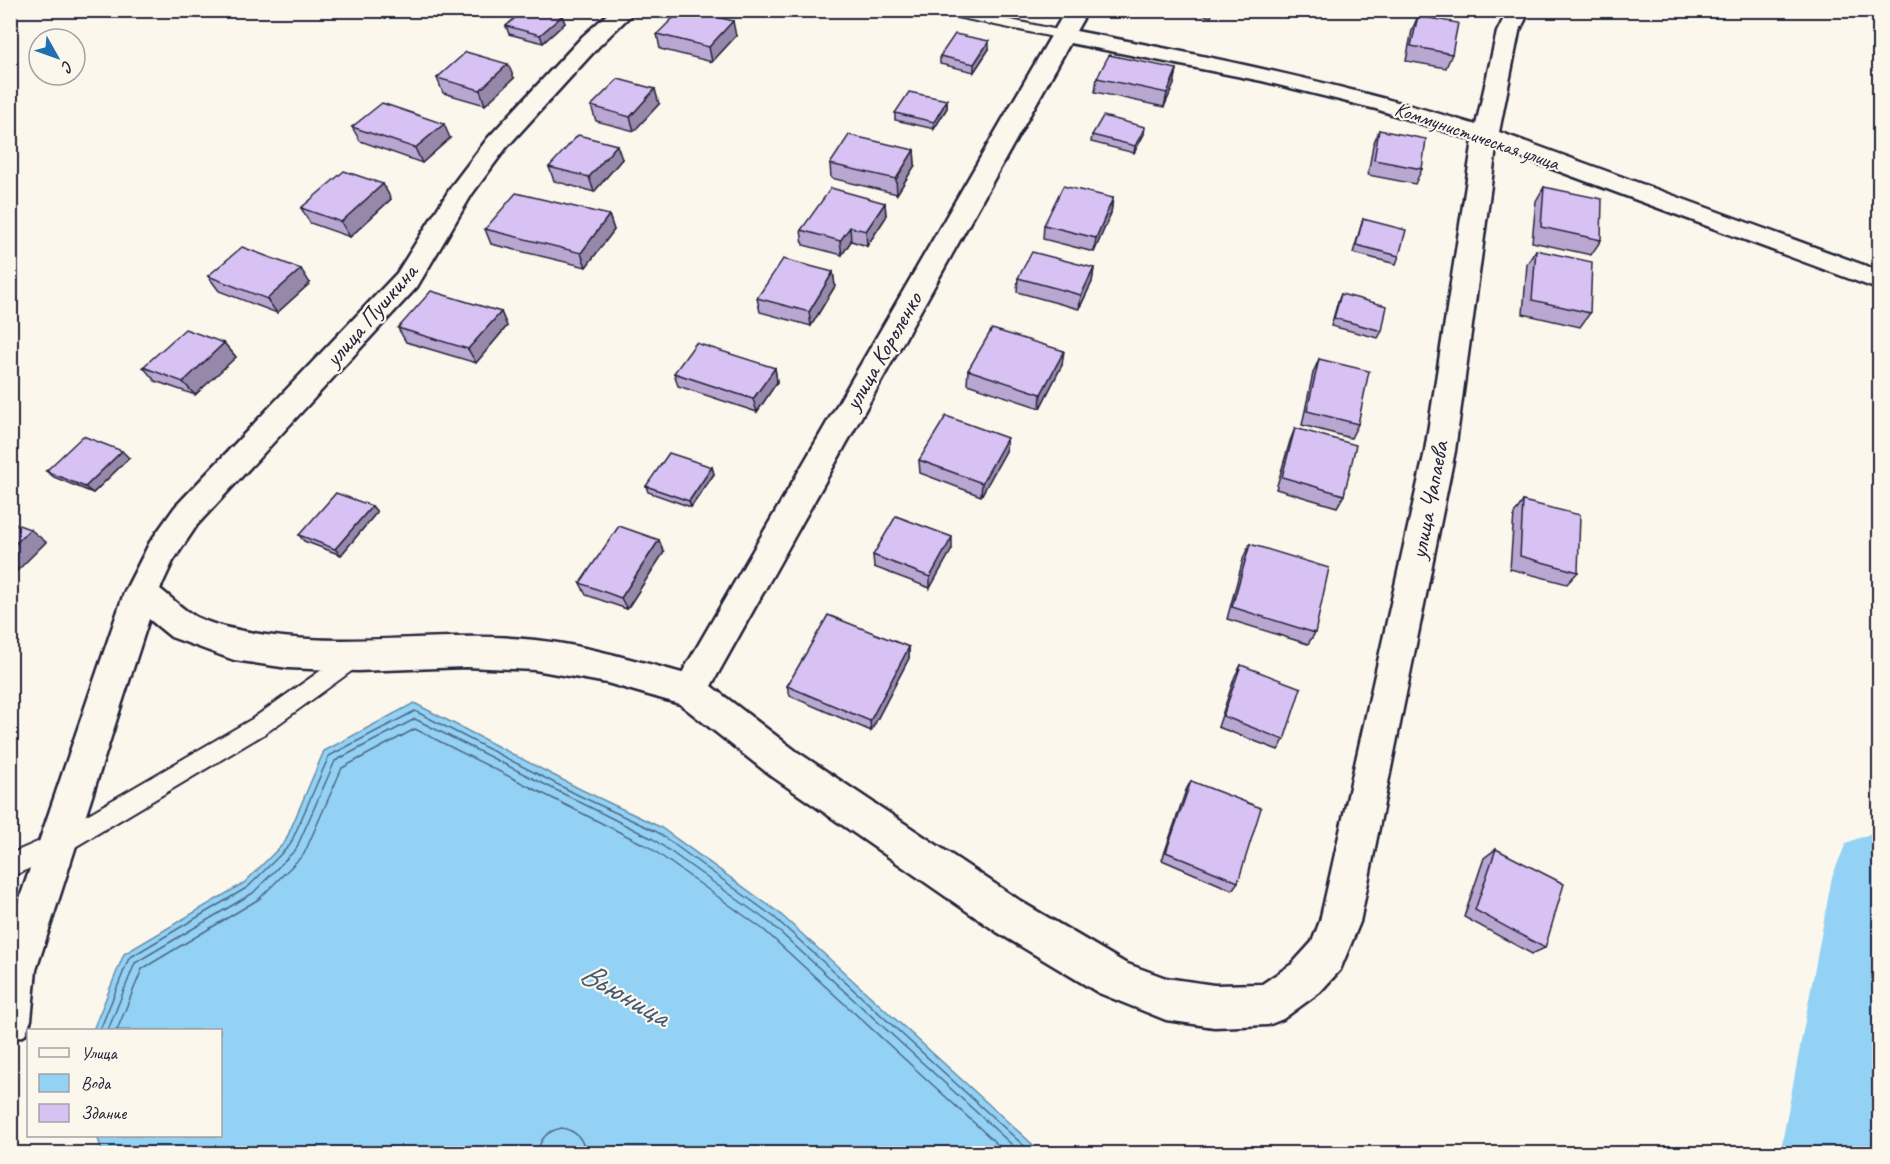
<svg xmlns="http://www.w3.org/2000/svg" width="1890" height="1164" font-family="Caveat,sans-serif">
	<rect width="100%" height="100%" fill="#fbf7ec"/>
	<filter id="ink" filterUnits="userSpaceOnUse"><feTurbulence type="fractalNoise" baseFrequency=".0167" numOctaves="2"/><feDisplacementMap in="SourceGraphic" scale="12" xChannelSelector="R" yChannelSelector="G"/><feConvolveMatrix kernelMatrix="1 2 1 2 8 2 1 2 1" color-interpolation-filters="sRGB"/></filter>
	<g filter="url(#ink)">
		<path fill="#93d2f4" stroke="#668caa" stroke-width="1.5" d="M414 703 580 789 660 827 778 912 1042 1153 569 1154 562 1150 551 1154 103 1153 97 1136H220V1030H93L124 954 244 883 285 842 324 751Z"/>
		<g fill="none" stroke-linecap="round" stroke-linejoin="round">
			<g stroke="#4f6885" stroke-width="1.5">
				<path d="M100 1030 129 958 248 887 290 845 329 756 415 711 578 795 657 832 774 917 1033 1154"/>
				<path d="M108 1030 135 963 253 893 296 849 335 761 415 719 653 839 770 923 1022 1154"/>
				<path d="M117 1030 142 969 259 899 304 854 342 768 415 729 649 847 764 930 1008 1154"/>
				<path d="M537 1154C540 1139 546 1131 562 1128 577 1131 583 1139 586 1154"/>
			</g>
			<path fill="#93d2f4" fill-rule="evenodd" d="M1880 830V1154H1780L1832 877 1846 843Z"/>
			<g stroke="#22223b" stroke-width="4">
				<g id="service">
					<path d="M936 10H963L1063 31 1070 35 1063 39 942 14Z"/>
					<path d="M357 647 364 650 367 656 364 662 266 733 65 853 10 877V854L49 837 252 719 350 650Z"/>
				</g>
			</g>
			<g stroke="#22223b" stroke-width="5">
				<path id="minor" d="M612 10H636L599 46 506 148 472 194 417 287 197 525 173 561 160 589C171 597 183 610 196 617 217 627 242 631 266 635 355 648 445 630 535 640 585 645 633 660 682 673L1066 10H1088L1076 31C1212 57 1344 84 1476 125L1497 32 1508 10H1530L1519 32 1499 132 1880 271V290L1496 148 1455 451 1360 922 1340 970 1320 992 1283 1019 1268 1025 1214 1027 1166 1020 1099 993 997 932 770 775 680 704 607 683 535 670 466 667 357 671 288 668 234 660 171 637 149 619 36 970 31 1020 25 1035 10 1041V927L124 593 150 542 175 507 397 273 453 184 488 138 583 36ZM1070 43 1262 81 1376 109 1473 140 1425 451 1320 921 1312 942 1292 964 1262 984 1214 985 1166 978 1125 963 1025 904 796 751 711 686Z"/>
			</g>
			<use href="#service" fill="#fbf7ec" fill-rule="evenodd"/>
			<use href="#minor" fill="#fbf7ec" fill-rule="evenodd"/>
		</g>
		<g fill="#baa7d1" stroke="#22223b" stroke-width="1.5">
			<path d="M720 10H737L735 14Z"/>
			<path d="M1183 10H1214L1211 17Z"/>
			<path d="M1425 10H1452L1450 15Z"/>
			<path d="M562 16 565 23 543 43 509 34 506 26Z"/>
			<path d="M1418 16 1452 54 1446 68 1406 61 1412 30Z"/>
			<path d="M657 34 736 36 712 62 660 49Z"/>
			<path d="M989 49 974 72 940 64V56Z"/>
			<path d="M1177 69 1174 84 1164 107 1095 92 1097 78Z"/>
			<path d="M437 78H514L485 105 443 93Z"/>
			<path d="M947 100V108L934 129 895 120V113Z"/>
			<path d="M659 104 634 131 596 121 591 106Z"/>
			<path d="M352 127 450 138 422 163 360 141Z"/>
			<path d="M1379 130 1422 169 1415 184 1368 175 1373 145Z"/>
			<path d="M1144 134 1134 153 1091 142 1092 135Z"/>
			<path d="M914 150 915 165 897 194 831 178 830 164Z"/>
			<path d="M622 159 594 192 554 181 549 167Z"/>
			<path d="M383 184 391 199 350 237 310 223 301 208Z"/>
			<path d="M1544 187 1601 240 1591 255 1532 242 1536 201Z"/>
			<path d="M1113 198 1111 213 1094 252 1043 239 1044 225Z"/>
			<path d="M885 203 886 217 867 246 851 241 842 255 803 245 801 230Z"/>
			<path d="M609 215 614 230 586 267 491 244 485 229Z"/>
			<path d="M1363 219 1399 256 1396 264 1353 253Z"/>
			<path d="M1536 250 1590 313 1580 327 1523 314 1527 264Z"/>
			<path d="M1094 268 1092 282 1079 309 1017 292 1018 278Z"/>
			<path d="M833 272 835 286 811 326 760 312 757 298Z"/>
			<path d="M208 276 310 283 277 313 219 291Z"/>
			<path d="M1341 294 1382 331 1378 338 1331 326 1338 301Z"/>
			<path d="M501 312 507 326 476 363 406 342 398 328Z"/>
			<path d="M224 343 236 357 195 395 155 381 143 367Z"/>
			<path d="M1319 359 1358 424 1351 438 1302 425 1313 373Z"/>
			<path d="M1062 365 1040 408 967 384 968 370Z"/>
			<path d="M775 368 777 382 757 412 678 386 674 373Z"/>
			<path d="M1295 428 1344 495 1337 507 1276 489 1290 441Z"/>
			<path d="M1006 451 981 496 920 473 919 460Z"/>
			<path d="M129 458 93 493 54 477 46 471Z"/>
			<path d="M712 467 714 474 691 507 648 492 646 486Z"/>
			<path d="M1523 501 1578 572 1567 584 1510 569 1514 514Z"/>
			<path d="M372 506 377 512 341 555 304 541 299 535Z"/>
			<path d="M1250 544 1315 633 1308 644 1227 619 1244 556Z"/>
			<path d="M952 549 930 588 874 567 873 555Z"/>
			<path d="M664 552 627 609 586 595 580 583Z"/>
			<path d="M909 647V658L871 731 790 696 787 686Z"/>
			<path d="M1241 665 1284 740 1278 750 1218 727 1235 676Z"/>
			<path d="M1191 781 1238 882 1232 890 1162 860 1186 790Z"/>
			<path d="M1496 849 1545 948 1532 954 1464 917 1484 858Z"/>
		</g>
		<g fill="#9788aa" stroke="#22223b" stroke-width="1.5">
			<path d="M562 16 565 23 543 43 540 35Z"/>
			<path d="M733 21 736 36 712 62 709 47Z"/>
			<path d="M989 41V49L974 72V64Z"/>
			<path d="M508 64 514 78 485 105 480 90Z"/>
			<path d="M1177 69 1174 84 1164 107 1167 93Z"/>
			<path d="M655 89 659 104 634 131 630 117Z"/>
			<path d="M947 100V108L934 129V122Z"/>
			<path d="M444 124 450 138 422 163 415 148Z"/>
			<path d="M1145 127 1144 134 1134 153 1135 146Z"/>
			<path d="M617 145 622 159 594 192 589 177Z"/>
			<path d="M914 150 915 165 897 194 896 179Z"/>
			<path d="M383 184 391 199 350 237 341 222Z"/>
			<path d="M1113 198 1111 213 1094 252 1096 238Z"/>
			<path d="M885 203 886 217 867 246 866 231Z"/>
			<path d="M609 215 614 230 586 267 581 253Z"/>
			<path d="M850 227 851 241 842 255 840 241Z"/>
			<path d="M1094 268 1092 282 1079 309 1081 295Z"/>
			<path d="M301 269 310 283 277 313 267 299Z"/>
			<path d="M833 272 835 286 811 326 809 312Z"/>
			<path d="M501 312 507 326 476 363 468 349Z"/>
			<path d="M224 343 236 357 195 395 183 382Z"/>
			<path d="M1064 351 1062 365 1040 408 1041 394Z"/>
			<path d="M775 368 777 382 757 412 753 399Z"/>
			<path d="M1007 438 1006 451 981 496 982 483Z"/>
			<path d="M122 451 129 458 93 493 85 487Z"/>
			<path d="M712 467 714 474 691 507 689 501Z"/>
			<path d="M372 506 377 512 341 555 335 549Z"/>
			<path d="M30 529 46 542 10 578V549Z"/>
			<path d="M952 537V549L930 588V577Z"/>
			<path d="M659 540 664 552 627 609 621 598Z"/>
			<path d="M909 647V658L871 731 870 721Z"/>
		</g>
		<g fill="#d8c2f3" stroke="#22223b" stroke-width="1.5">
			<path d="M524 10H543L562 16 540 35 506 26Z"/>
			<path d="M681 10H690L733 21 709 47 657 34Z"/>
			<path d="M1418 16 1458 23 1452 54 1411 46Z"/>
			<path d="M955 34 989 41 974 64 940 56Z"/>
			<path d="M466 52 508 64 480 90 437 78Z"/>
			<path d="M1109 55 1177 69 1167 93 1097 78Z"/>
			<path d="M618 79 655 89 630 117 591 106Z"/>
			<path d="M909 92 947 100 934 122 895 113Z"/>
			<path d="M382 103 444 124 415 148 352 127Z"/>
			<path d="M1103 116 1145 127 1135 146 1092 135Z"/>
			<path d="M1379 130 1426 139 1422 169 1374 160Z"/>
			<path d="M578 135 617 145 589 177 549 167Z"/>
			<path d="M849 135 914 150 896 179 830 164Z"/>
			<path d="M344 171 383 184 341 222 301 208Z"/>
			<path d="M1063 186 1113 198 1096 238 1044 225Z"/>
			<path d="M1544 187 1602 199 1601 240 1541 227Z"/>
			<path d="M831 188 885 203 866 231 850 227 840 241 801 230Z"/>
			<path d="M516 193 609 215 581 253 485 229Z"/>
			<path d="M1363 219 1406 230 1399 256 1356 245Z"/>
			<path d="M242 247 301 269 267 299 208 276Z"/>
			<path d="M1536 250 1592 262 1590 313 1532 300Z"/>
			<path d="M1032 252 1094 268 1081 295 1018 278Z"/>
			<path d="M783 259 833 272 809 312 757 298Z"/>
			<path d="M431 291 501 312 468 349 398 328Z"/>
			<path d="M1341 294 1387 306 1382 331 1334 318Z"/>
			<path d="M185 329 224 343 183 382 143 367Z"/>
			<path d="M992 329 1064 351 1041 394 968 370Z"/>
			<path d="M696 343 775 368 753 399 674 373Z"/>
			<path d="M1319 359 1369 371 1358 424 1307 411Z"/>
			<path d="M946 416 1007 438 982 483 919 460Z"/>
			<path d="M1295 428 1356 445 1344 495 1282 477Z"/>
			<path d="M83 436 122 451 85 487 46 471Z"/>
			<path d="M669 453 712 467 689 501 646 486Z"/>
			<path d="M336 493 372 506 335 549 299 535Z"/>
			<path d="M1523 501 1580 515 1578 572 1520 556Z"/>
			<path d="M896 516 952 537 930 577 873 555Z"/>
			<path d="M10 522 30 529 10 549Z"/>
			<path d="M619 526 659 540 621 598 580 583Z"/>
			<path d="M1250 544 1329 568 1315 633 1232 607Z"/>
			<path d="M828 615 909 647 870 721 787 686Z"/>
			<path d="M1241 665 1301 688 1284 740 1223 716Z"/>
			<path d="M1191 781 1261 808 1238 882 1166 852Z"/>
			<path d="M1496 849 1564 884 1545 948 1475 910Z"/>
		</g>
	</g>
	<g text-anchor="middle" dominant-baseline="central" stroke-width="4.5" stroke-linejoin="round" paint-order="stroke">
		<g font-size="20" fill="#22223b" stroke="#fbf7ec">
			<text transform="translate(1477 136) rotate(19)">Коммунистическая улица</text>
		</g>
		<g font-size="24" fill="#22223b" stroke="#fbf7ec">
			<text transform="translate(371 315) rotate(-49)">улица Пушкина</text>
			<text transform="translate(883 351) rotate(-60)">улица Короленко</text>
			<text transform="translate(1429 500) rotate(-79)">улица Чапаева</text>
		</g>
		<g font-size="32" font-style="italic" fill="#445772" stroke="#fbf7ec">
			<text transform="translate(625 994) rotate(30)">Вьюница</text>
		</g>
	</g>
	<rect width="1890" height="1164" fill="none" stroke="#fbf7ec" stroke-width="36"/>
	<rect x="18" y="18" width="1854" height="1128" fill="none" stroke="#22223b" stroke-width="2" filter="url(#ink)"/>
	<rect x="27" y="1029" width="195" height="108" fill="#fbf7ec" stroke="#a4a2a5" stroke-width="1.5"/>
	<rect x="39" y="1048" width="30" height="9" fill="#fbf7ec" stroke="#a4a2a5" stroke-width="1.5"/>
	<text x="81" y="1059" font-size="18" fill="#22223b">Улица</text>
	<rect x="39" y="1074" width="30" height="18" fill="#93d2f4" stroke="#a4a2a5" stroke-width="1.5"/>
	<text x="81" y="1089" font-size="18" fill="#22223b">Вода</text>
	<rect x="39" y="1104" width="30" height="18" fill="#d8c2f3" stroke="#a4a2a5" stroke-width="1.5"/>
	<text x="81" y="1119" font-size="18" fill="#22223b">Здание</text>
	<g transform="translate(57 57) rotate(130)"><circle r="28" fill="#fbf7ec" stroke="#a4a2a5" stroke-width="1.5"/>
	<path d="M0-4.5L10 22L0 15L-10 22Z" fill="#1f6fb2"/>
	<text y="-9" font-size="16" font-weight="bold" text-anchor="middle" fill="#22223b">С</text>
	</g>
</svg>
